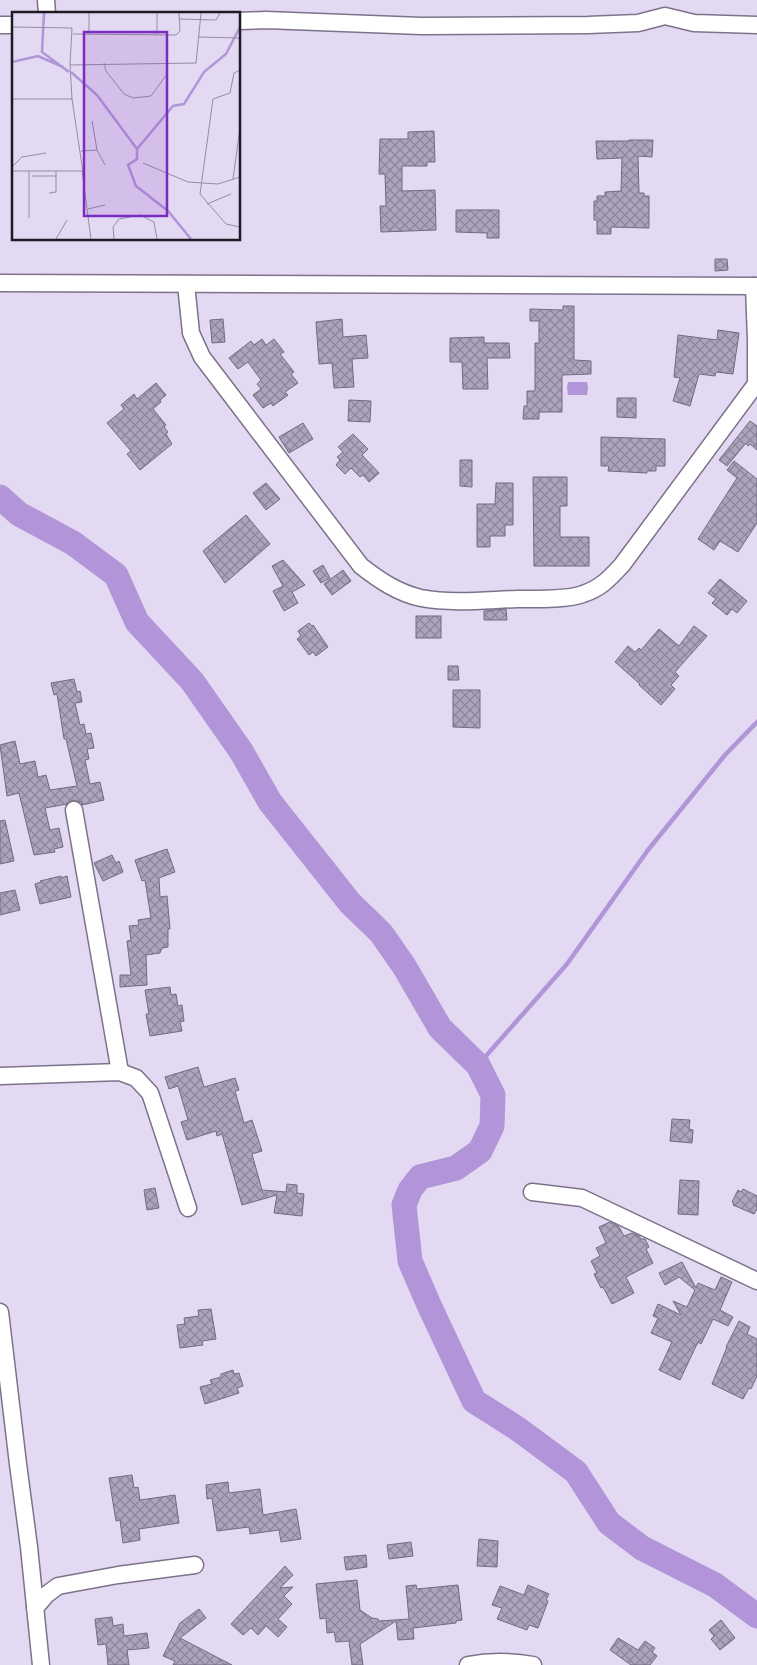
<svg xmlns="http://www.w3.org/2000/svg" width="757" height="1665" font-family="Raleway,sans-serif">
	<defs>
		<pattern id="building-cross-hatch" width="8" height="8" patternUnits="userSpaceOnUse" patternTransform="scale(1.25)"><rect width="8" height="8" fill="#ada4bc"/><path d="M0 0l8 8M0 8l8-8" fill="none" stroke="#8c8599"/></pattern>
	</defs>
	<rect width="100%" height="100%" fill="#e3d9f2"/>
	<path fill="#b295d8" d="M568 382H587L588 388 587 395H568L567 388Z"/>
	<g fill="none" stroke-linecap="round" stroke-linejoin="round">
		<path stroke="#b295d8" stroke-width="4.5" d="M478 1065 567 964 648 850 725 755 757 722"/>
		<path stroke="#b295d8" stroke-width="25" d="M0 497 19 514 73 543 116 575 137 622 192 681 241 751 270 802 350 903 381 933 404 966 440 1028 478 1065 493 1095 492 1126 480 1151 456 1168 420 1177 410 1190 404 1205 410 1261 429 1305 474 1401 518 1429 576 1472 609 1523 642 1548 715 1585 757 1616"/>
	</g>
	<g fill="url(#building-cross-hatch)" stroke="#736a80">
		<path d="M434 131 435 162H427V166H402V191L435 190 436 230 381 232 380 206H386L385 174H379L380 139H408V132Z"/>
		<path d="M629 140H653L652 157 638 156 639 193H644V196H649V228L611 227V234H597V220H594V201H597V196H605V192L621 191 622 158 597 159 596 141H629Z"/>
		<path d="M456 210H499V238H487V233L456 232Z"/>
		<path d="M715 259H727L728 270 715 271Z"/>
		<path d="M563 306H574V360L591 361V374L562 375V412H539V419H523L524 406H527V391H535V343H539V321H530V309L563 310Z"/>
		<path d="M223 319 225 342 212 343 210 320Z"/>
		<path d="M342 319 343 337 366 335 368 358 352 359 354 387 334 388 332 363 319 364 316 322Z"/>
		<path d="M718 330 739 333 733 374 716 372 715 376 699 374 690 406 673 401 680 378 674 377 678 335 717 340Z"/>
		<path d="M484 337V343H509L510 358H487L488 389H463L462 362H450V338Z"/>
		<path d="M262 339 266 345 274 339 284 352 280 354 294 372 291 374 298 383 285 392 288 395 273 406 271 403 263 408 253 395 261 389 257 384 261 380 248 362 238 369 229 358 251 341 254 345Z"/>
		<path d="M156 383 166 395 160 400 161 402 153 409 166 425 164 427 168 432 166 434 172 444 140 470 127 454 131 451 107 423 124 409 121 405 134 394 137 399Z"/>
		<path d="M617 398H636V418L617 417Z"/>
		<path d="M349 400 371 401 370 422 348 421Z"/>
		<path d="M750 421 757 426V450L750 444 748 446 746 443 727 466 719 460Z"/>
		<path d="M303 423 313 439 289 453 279 437Z"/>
		<path d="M353 434 368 449 362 455 379 473 369 482 363 475 360 477 351 468 345 474 336 465 340 460 337 457 343 452 338 447Z"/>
		<path d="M601 437 665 439V466H656V471H647V473L608 471 609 466H601Z"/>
		<path d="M460 460H472V487L460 486Z"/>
		<path d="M734 461 757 479V523L738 552 720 541 714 550 698 539 737 478 727 470Z"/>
		<path d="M533 477H567V506H560V537H589V566H534Z"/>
		<path d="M266 483 280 499 266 510 253 493Z"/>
		<path d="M496 483H513V525H505V536H490V547H477V504H495Z"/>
		<path d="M246 515 270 544 225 583 203 551Z"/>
		<path d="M283 560 305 585 292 592 298 603 284 611 273 591 283 586 272 566Z"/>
		<path d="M323 565 330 578 321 583 313 571Z"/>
		<path d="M343 570 351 581 332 595 324 584Z"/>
		<path d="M720 579 747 601 737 613 732 609 727 615 712 603 716 599 708 593Z"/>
		<path d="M506 609 507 620H484V611Z"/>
		<rect x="416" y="616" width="25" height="22"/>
		<path d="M309 623 312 626 313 625 328 647 316 656 313 652 309 655 297 639 301 636 298 631Z"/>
		<path d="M694 626 707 636 675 672 679 676 671 685 675 689 661 705 639 685 640 684 615 662 628 646 635 652 639 648 641 650 659 629 679 646Z"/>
		<path d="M448 666H458L459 680H448Z"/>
		<path d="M74 679 77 692 80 691 82 702 75 703 80 725 84 724 86 734 91 733 94 748 87 749 89 759 85 760 90 784 100 782 104 800 82 805 81 802 73 800 67 804 45 808 50 830 59 828 63 847 54 849 55 852 34 855 19 793 7 796 0 745 15 741 20 764 35 761 38 777 46 775 50 790 77 786 66 739H64L57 694 54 695 51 683Z"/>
		<path d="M453 690H480V728L453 727Z"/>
		<path d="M5 820 14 861 0 864V821Z"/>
		<path d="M167 849 175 872 159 878 160 897 167 896 170 929H168V947L162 948 160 953 146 955 147 985 120 987V975H131L127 941 131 940 129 926 139 925 138 920 151 918 145 880 142 881 135 860Z"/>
		<path d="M112 855 116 863 119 861 123 872 103 881 94 863Z"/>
		<path d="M61 876V878L67 876 71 897 40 904 35 884 41 882 40 881Z"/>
		<path d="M15 890 20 910 0 915V893Z"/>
		<path d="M170 987 171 995 176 994 178 1006 182 1005 184 1021 180 1022 182 1031 150 1036 146 1014H149L145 990Z"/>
		<path d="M198 1067 204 1087 235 1078 239 1090 235 1091 244 1123 252 1120 262 1151 252 1154 262 1190 286 1192 287 1184 297 1185V1193L304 1194 302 1216 274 1213 277 1195 242 1205 222 1134 217 1136 216 1131 187 1140 181 1122 188 1120 178 1086 169 1089 165 1077Z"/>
		<path d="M672 1119 690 1120 689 1129 693 1130 692 1143 670 1141Z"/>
		<path d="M680 1180 699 1181 698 1215 678 1214Z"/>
		<path d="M155 1188 159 1208 147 1210 144 1190Z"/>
		<path d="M743 1189 757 1196V1209L754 1214 733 1205 734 1203 732 1202 738 1190 741 1192Z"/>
		<path d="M610 1222 619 1227 624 1236 632 1233 639 1236 641 1239H645L649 1247 646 1249 653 1263 626 1277 634 1293 612 1304 603 1287 601 1288 594 1274 597 1273 591 1261 600 1256 596 1248 606 1243 599 1227Z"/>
		<path d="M682 1262 696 1288 698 1283 715 1290 721 1277 732 1282 720 1310 733 1317 728 1326 713 1319 701 1344 698 1342 680 1380 659 1370 672 1342 651 1333 658 1318 653 1316 658 1304 681 1315 673 1301 687 1307 695 1290 679 1277 665 1285 659 1273Z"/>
		<path d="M211 1309 216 1339 202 1341 203 1345 180 1348 177 1325 185 1324 184 1318 199 1316 198 1310Z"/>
		<path d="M739 1321 750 1327 747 1334 757 1339V1376L751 1389 749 1388 743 1399 712 1384 727 1347H726Z"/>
		<path d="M233 1370 234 1374 239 1373 243 1386 237 1388 239 1393 205 1404 200 1387 212 1384 210 1380 221 1377V1374Z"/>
		<path d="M132 1475 134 1488 138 1487 140 1500 175 1495 179 1523 139 1529 140 1540 123 1543 120 1520 116 1521 109 1478Z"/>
		<path d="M228 1482 229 1493 260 1489 263 1515 296 1509 301 1539 281 1542 279 1530 250 1534 249 1527 217 1531 212 1498 207 1499 206 1485Z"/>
		<path d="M479 1539 498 1541 497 1567 477 1566Z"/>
		<path d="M411 1542 413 1556 389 1559 387 1545Z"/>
		<path d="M366 1555 367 1567 346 1570 344 1557Z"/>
		<path d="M285 1566 293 1575 280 1588 293 1587 284 1596 292 1604 278 1619 287 1627 278 1637 266 1626 258 1635 251 1628 243 1635 231 1624Z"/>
		<path d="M357 1580 360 1610 372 1618 378 1619 379 1621 409 1619 406 1586 416 1585 417 1589 458 1585 462 1620 456 1621V1623L413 1628 414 1639 398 1640 396 1621 360 1644 363 1665H352L349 1641 336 1642 334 1632 327 1633 326 1618 320 1619 316 1584Z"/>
		<path d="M528 1585 549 1594 546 1600 548 1601 538 1628 529 1625 527 1630 497 1619 502 1608 492 1605 500 1586 524 1595Z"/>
		<path d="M199 1609 206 1618 180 1638 232 1665H173L175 1661 163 1656 180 1623Z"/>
		<path d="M112 1617 113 1626 123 1624 124 1636 147 1633 149 1648 127 1650 129 1665H108L106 1644 98 1645 95 1619Z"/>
		<path d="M721 1620 735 1638 720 1650 711 1639 714 1636 709 1630Z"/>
		<path d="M618 1638 638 1650 645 1641 655 1648 652 1652 657 1656 650 1665H631L610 1650Z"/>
	</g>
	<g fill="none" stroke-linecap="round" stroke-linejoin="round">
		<g stroke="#7c738a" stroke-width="19">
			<g id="minor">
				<path d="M46 0 47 14"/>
				<path d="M239 21 266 20 421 26 588 25 638 23 665 16 694 23 757 25"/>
				<path d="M0 25H14"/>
				<path d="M0 283 757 286"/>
				<path d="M186 284 191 333 202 357 361 566C379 580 398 593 421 598 453 604 486 600 517 599 534 599 568 600 583 594 601 588 609 579 622 565L756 384V340L754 286"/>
				<path d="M74 810 120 1072"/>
				<path d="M0 1076 120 1072 136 1078 150 1093 188 1208"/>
				<path d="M532 1192 582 1198 757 1281"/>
				<path d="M0 1312 18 1464 29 1547 41 1665"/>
				<path d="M35 1608 46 1595 58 1586 118 1575 195 1565"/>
				<path d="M468 1665C490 1661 510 1661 533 1665"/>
			</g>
		</g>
		<use href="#minor" stroke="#fff" stroke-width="16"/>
	</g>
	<g transform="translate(12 12)">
		<rect width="228" height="228" fill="#e3d9f2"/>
		<path fill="none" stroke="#b295d8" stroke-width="2.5" d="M32 1 30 40 57 60M0 50 26 44 51 55M59 60 85 83 125 137V147L116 153 124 174 156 199 179 227M125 137 161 94 172 92 192 60 214 42 228 15"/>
		<path fill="none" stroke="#958da0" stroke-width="1" d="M77 1V22M145 1V22M167 7 204 8 208 1M0 15 60 16 58 53M61 22 164 23 168 19 167 1M187 25 228 26M92 51 94 59 112 82 121 86 139 84 155 62V51M228 58 222 61 218 81 201 87 188 182 214 212 228 215M0 87H60M80 109 85 138 93 153M69 139 85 138M131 151 176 170 206 172 228 165M0 155 10 145 34 141M0 159H70L79 227M17 159V206M71 160 60 87 58 53 184 51 189 1M20 164H44M221 167 228 116M37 181 44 180V159M195 192 219 182M76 197 93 193M44 227 55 208M102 227 101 215 107 207 128 203 142 210 145 227"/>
		<path fill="#7b2cbf" fill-opacity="0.15" stroke="#7b2cbf" stroke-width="2.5" d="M72 20H155V204H72Z"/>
		<rect width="228" height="228" fill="none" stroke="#1f1b24" stroke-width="2.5"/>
	</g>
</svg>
